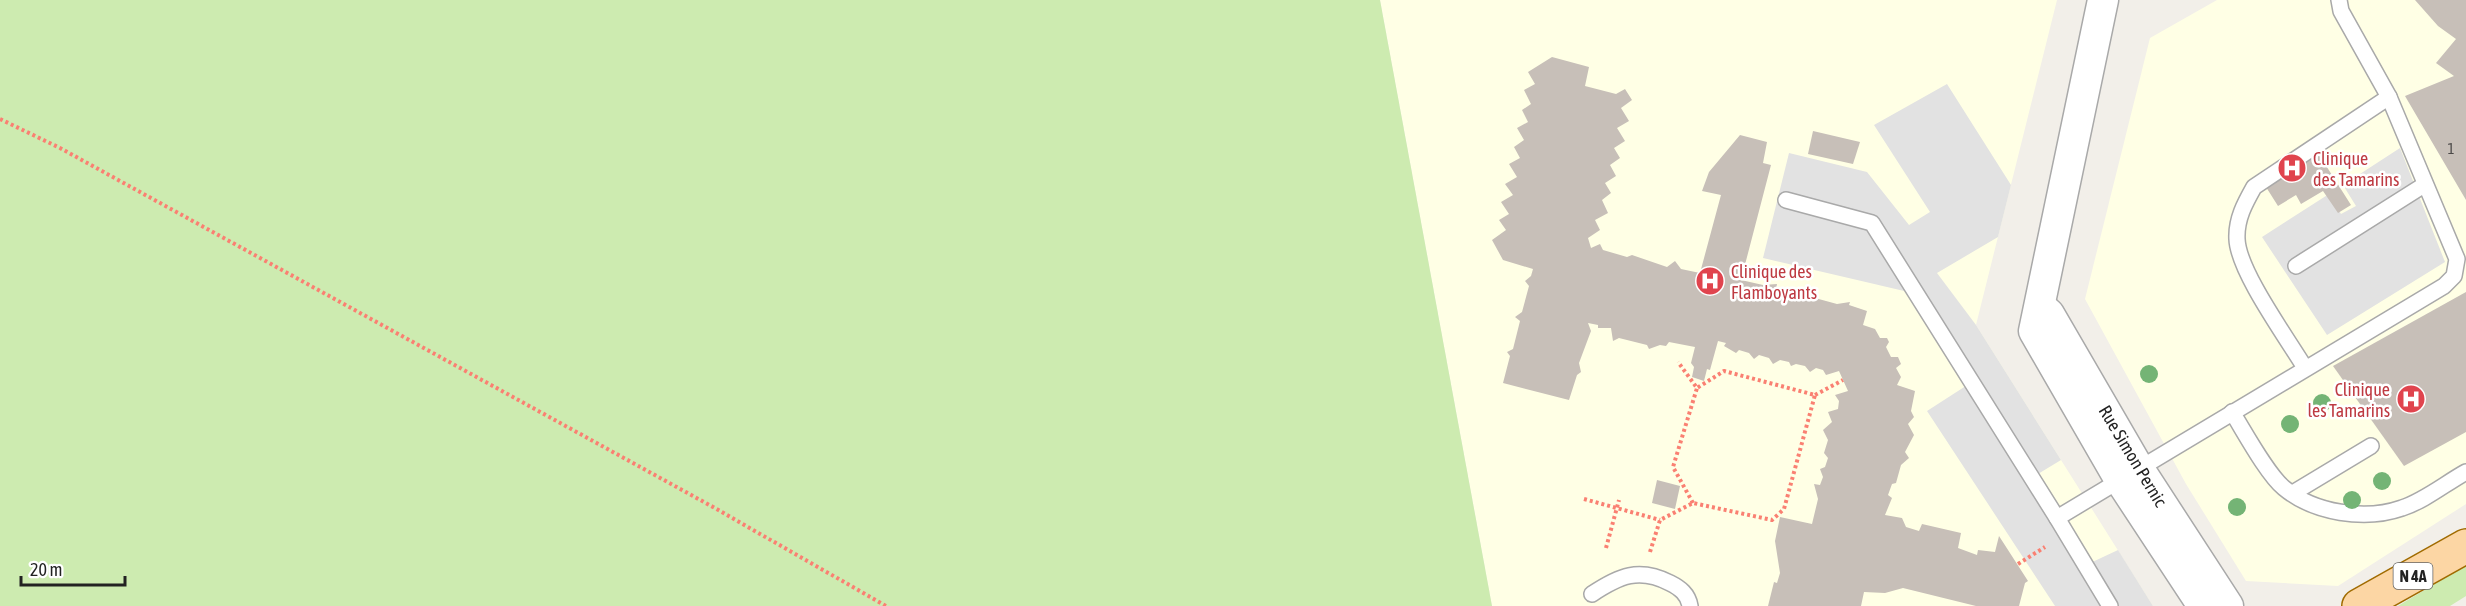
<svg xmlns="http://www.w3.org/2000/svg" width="2466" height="606" font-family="'Asap Condensed',sans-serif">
	<rect width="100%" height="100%" fill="#f2efe9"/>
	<g fill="#ffffe5">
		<path d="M1380 0H2057L1976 325 2153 606H1492Z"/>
		<path d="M2217 0H2466V504L2338 586 2246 581 2186 484 2085 299 2150 38Z"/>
	</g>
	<g fill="#cdebb0">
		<path d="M0 0H1380L1492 606H0Z"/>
		<path d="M2466 565V596L2450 606H2398Z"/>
	</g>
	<g fill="#e2e2e2">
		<path d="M1947 84 2011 185 1998 237 1937 273 1976 325 2061 460 2033 477 2086 565 2118 550 2153 606H2055L1927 411 1972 382 1917 294 1763 258 1789 153 1867 172 1909 225 1930 212 1874 125Z"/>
		<path d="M2400 148 2445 262 2327 335 2262 237 2329 194 2341 214 2356 206 2343 185Z"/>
	</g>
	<g fill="#c7bfb8">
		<path d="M2415 0H2466V200L2405 96 2454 76 2436 63 2456 39 2438 26Z"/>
		<path d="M1552 57 1589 67 1585 86 1616 94 1625 89 1632 100 1621 108 1629 121 1617 128 1625 141 1614 148 1620 158 1610 165 1616 176 1605 183 1611 193 1602 200 1608 213 1595 220 1600 230 1588 238 1591 248 1600 244 1603 250 1627 257 1632 255 1667 267 1675 261 1681 269 1700 273 1721 195 1702 191 1709 172 1740 135 1767 142 1763 163 1771 165 1741 280 1763 285 1777 284 1776 289 1816 295 1815 298 1837 304 1850 302 1849 305 1867 311 1863 325 1875 329 1880 338H1887L1889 342 1886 347 1891 357H1898L1901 364 1896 368 1901 377 1897 385 1915 391 1911 411 1914 417 1908 424 1914 435 1905 452 1909 458 1901 465 1896 483 1892 484 1888 495 1892 498 1885 515 1902 518 1906 527 1919 531 1922 524 1961 533 1958 548 1977 555 1978 550 1995 552 1999 536 2028 581 2025 583 2019 606H1976L1903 588 1885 593 1864 592 1861 606H1768L1774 582 1777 583 1780 573 1775 541 1780 517 1812 524 1818 499 1814 484 1820 485 1823 477 1820 469 1825 467 1828 458 1824 453 1828 440 1823 430 1832 422 1828 412 1838 409 1839 401 1835 395 1848 391 1839 371 1826 375 1823 370 1816 368 1810 372 1805 366 1796 364 1791 366 1789 362 1780 360 1773 364 1769 358 1759 355 1754 359 1749 353 1739 350 1736 353 1724 346 1726 343 1718 341 1710 370 1707 369 1704 381 1692 377 1694 367 1691 363 1695 347 1669 342 1666 346 1660 345 1649 349 1647 345 1619 338 1613 341 1611 328H1598V325L1588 323 1591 331 1579 363 1581 372 1577 375 1569 400 1503 383 1510 356 1507 352 1513 349 1520 321 1515 317 1522 312 1529 286 1525 281 1531 276 1533 269 1503 260 1492 240 1506 230 1499 220 1509 214 1501 202 1513 195 1505 184 1517 177 1509 164 1520 158 1514 147 1524 140 1517 128 1528 122 1522 110 1531 104 1524 90 1535 84 1528 72Z"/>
		<path d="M1813 131 1860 142 1853 164 1808 154Z"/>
		<path d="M2318 153 2351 205 2338 213 2323 191 2301 204 2296 195 2278 206 2266 187Z"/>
		<path d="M2466 292V432L2404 466 2333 366Z"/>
		<path d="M1657 480 1680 486 1675 509 1652 503Z"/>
	</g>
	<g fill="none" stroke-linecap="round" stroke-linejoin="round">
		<g stroke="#a9a9a9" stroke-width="18">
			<g id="service">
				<path d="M1786 200 1872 223 2057 518 2110 606"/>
				<path d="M2296 266 2424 185"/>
				<path d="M2305 368C2287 338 2238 271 2237 239 2236 219 2245 203 2254 187L2389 97"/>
				<path d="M2232 412C2244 431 2267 474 2284 488 2314 513 2365 521 2402 508 2424 501 2446 483 2466 472"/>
				<path d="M2293 493 2371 446"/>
				<path d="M2057 518 2444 286 2454 276 2457 259 2389 97 2341 11 2339 0"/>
				<path d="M1592 594C1619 576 1639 567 1670 583 1680 588 1688 594 1690 606"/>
			</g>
		</g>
		<g stroke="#a9a9a9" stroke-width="33">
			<g id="minor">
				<path d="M2103 0 2034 331 2120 480 2203 606"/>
				<path d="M2040 306 2049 314 2139 469 2228 606"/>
			</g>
		</g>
		<g stroke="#a06b00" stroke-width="36">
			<path id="primary" d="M2359 606 2466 546"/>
		</g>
		<g stroke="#fa8072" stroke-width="4" stroke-dasharray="3 3" stroke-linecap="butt">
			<path d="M0 119 60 148 713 507 886 606"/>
			<path d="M1815 395 1843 380"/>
			<path d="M1584 499 1660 520"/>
			<path d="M1693 503 1673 467 1697 388"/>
			<path d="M1606 548 1619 500"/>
			<path d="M1650 552 1660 520 1693 503 1772 520 1784 509 1815 395 1724 371 1697 388 1678 362"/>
			<path d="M2018 564 2045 547"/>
		</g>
		<use href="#service" stroke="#fff" stroke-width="15"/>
		<use href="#minor" stroke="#fff" stroke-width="30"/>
		<use href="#primary" stroke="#fcd6a4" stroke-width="33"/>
	</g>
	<g fill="#74b475">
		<circle cx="2149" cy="374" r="9"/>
		<circle cx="2322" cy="403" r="9"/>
		<circle cx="2290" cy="424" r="9"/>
		<circle cx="2382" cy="481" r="9"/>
		<circle cx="2352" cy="500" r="9"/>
		<circle cx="2237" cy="507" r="9"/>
	</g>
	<defs>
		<g id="hospital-disc" transform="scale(1.5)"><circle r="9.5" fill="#e0444e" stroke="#fff"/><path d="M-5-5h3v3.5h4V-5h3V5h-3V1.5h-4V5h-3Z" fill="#fff"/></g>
	</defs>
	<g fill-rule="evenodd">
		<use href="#hospital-disc" x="2292" y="168"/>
		<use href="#hospital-disc" x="1710" y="281"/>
		<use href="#hospital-disc" x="2411" y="399"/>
	</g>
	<g text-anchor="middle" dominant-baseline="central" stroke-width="5" stroke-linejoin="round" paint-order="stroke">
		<g font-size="15" fill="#4b4948">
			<text x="2451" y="148">1</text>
		</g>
		<rect fill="#fff" stroke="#646464" stroke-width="1.5" x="2393.5" y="563" width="39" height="26" rx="4.5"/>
		<g font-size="16" font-weight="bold" fill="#222">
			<text x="2413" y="576">N 4A</text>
		</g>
		<g font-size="18" fill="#be3a42" stroke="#fff" text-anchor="start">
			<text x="2313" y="158">Clinique<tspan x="2313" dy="21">des Tamarins</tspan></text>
			<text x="1731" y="271">Clinique des<tspan x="1731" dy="21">Flamboyants</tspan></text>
			<text x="2390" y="389" text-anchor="end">Clinique<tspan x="2390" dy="21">les Tamarins</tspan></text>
		</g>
		<g font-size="18" fill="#222" stroke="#fff">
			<text transform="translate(2133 456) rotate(59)">Rue Simon Pernic</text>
		</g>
	</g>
	<path d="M21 576v9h104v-9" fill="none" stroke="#222222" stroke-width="3"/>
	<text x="30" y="576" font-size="18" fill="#222222" stroke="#ffffff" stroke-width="4.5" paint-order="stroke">20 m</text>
</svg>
